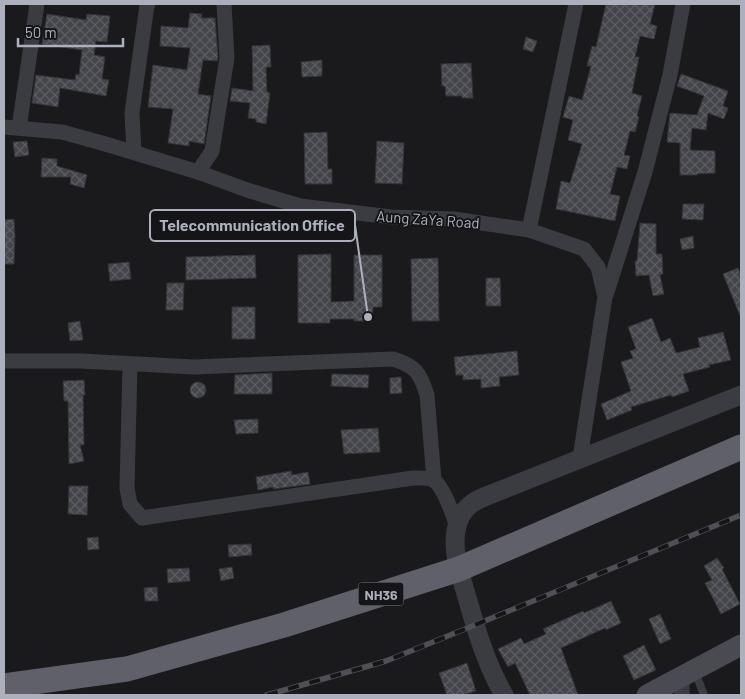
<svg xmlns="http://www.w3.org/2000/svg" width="745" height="699" font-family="Barlow,sans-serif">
	<defs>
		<pattern id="building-cross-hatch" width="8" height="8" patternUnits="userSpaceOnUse" patternTransform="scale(1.25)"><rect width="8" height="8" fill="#44454a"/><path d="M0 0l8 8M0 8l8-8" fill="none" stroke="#5c5d62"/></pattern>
	</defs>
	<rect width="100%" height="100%" fill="#1a1a1d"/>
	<g fill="url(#building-cross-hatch)" stroke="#343439">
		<path d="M606 4H655L650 24 657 26 654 39 640 36 635 57H639L632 93 642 96 637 116 639 117 635 132 630 131 624 155 630 156 627 169 617 167 610 194 620 196 615 221 556 209 561 181 570 183 582 144 568 140 573 120 563 117 569 96 582 100 591 66H587L592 46 596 47Z"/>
		<path d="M190 13 202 14 201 18H215L218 58 217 61 203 60 198 94 211 96 204 144 189 141V146L168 143 173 109 148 107 153 65 187 70 190 48 160 46 161 26 188 28Z"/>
		<path d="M47 14 86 20 87 14 110 16 107 42 96 41 94 55 105 57 102 79 109 80 106 96 60 88 58 107 32 103 36 75 75 80 76 74 79 75 82 50 42 44Z"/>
		<path d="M526 37 537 41 533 52 523 49Z"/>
		<path d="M270 45 271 67H266L267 92 270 93 266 124 256 122V119L248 118 250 103 230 101 232 88 253 91 252 46Z"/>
		<path d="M322 60V76L302 77 301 62Z"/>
		<path d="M471 63 473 98H462V96H446L445 86H442L441 64Z"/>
		<path d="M681 74 728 91 723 106 728 108 724 119 708 113 706 130 692 128 690 150 715 151V173L697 174V175H680V143L667 142 670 113 697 115 704 96 677 86Z"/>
		<path d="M327 132 328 169H332V184H305L304 133Z"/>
		<path d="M27 141 29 155 15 157 13 142Z"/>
		<path d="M377 141 404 143 402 184 375 183Z"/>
		<path d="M42 158 57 159V166L87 175 84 188 70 184 71 177H41Z"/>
		<path d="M683 204H704L703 220 682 219Z"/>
		<path d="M14 219 15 236 14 264H4V220Z"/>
		<path d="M640 223 656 224V254H662L663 274 660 275 664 294 653 296 649 275 636 276 635 261H637Z"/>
		<path d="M693 236 694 248 682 250 680 239Z"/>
		<path d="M331 254V302L354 301V255H382V307H373L372 321H354V319H330V323H298V255Z"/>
		<path d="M255 255 256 278 186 280V257Z"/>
		<path d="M438 258 439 321H412L411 259Z"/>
		<path d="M129 262 131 279 110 281 108 264Z"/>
		<path d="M738 268 741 275V318L723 274Z"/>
		<path d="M486 278H500L501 306H486Z"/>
		<path d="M167 283H184L183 310H166Z"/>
		<rect x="232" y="307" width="23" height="32"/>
		<path d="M652 318 661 342 670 338 676 353 700 347 698 338 723 332 731 360 709 365 710 367 683 374 689 391 672 397 671 395 631 407 632 410 607 420 601 404 631 391 621 362 633 358 630 351 636 349 628 327Z"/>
		<path d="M80 321 83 340 70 341 68 323Z"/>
		<path d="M517 351 519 375 499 377 500 386 481 388V379L463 380V375H456L454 357Z"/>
		<path d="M272 373V394H234L235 375Z"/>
		<path d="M332 374 369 375 368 388 331 386Z"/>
		<path d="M401 377 402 393 390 394V378Z"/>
		<path d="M84 380 85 395H83L84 445H80L84 461 69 464 68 401H64L63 381Z"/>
		<circle cx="198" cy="390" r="8"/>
		<path d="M258 419V433L236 434 234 420Z"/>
		<path d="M378 428 380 452 344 454 341 430Z"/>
		<path d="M291 471 292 475 308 472 310 484 274 489 273 487 258 490 256 477Z"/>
		<path d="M69 486H88L87 515 68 514Z"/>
		<path d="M98 537 99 549 88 550 87 538Z"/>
		<path d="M251 544 252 555 229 557 228 545Z"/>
		<path d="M717 558 724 568 722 569 740 604 721 614 705 583 712 580 704 566Z"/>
		<path d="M232 567 234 578 221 581 219 569Z"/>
		<path d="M189 568 190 581 168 583 167 569Z"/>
		<path d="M157 587 158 601H145L144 588Z"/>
		<path d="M611 601 621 623 606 630 605 628 561 648 578 695H530L515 663 508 667 498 649 521 638 524 644 546 634 543 629 583 611 584 613Z"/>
		<path d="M660 614 671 639 660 644 649 619Z"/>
		<path d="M644 645 656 670 634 680 623 656Z"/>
		<path d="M467 663 476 691 462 695H447L439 673Z"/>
	</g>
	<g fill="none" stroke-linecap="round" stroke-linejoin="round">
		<path stroke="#3b3c42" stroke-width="8" d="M695 672 704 695"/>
		<g stroke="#3b3c42" stroke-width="15">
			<path d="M4 127 62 132 102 143 198 172 247 190 300 206 391 217 454 219 529 230 584 249 598 267 605 297 580 458"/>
			<path d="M19 128 37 4"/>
			<path d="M134 152 132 113 147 5 148 4"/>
			<path d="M198 172 212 151 227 58 224 4"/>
			<path d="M529 230 576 4"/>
			<path d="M606 295 645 172 670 75 683 4"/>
			<path d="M4 361H81L194 367 393 359C416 366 420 373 427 395L434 480"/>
			<path d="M130 364 127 488 130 504 142 518 413 478C419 478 427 477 433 480 443 485 453 515 457 526"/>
			<path d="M682 695V677"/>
		</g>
		<path stroke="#3b3c42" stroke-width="19" d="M504 695C486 664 476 629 466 594 460 573 451 548 457 526 462 508 473 501 489 495L741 395"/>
		<path stroke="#494a52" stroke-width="21" d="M647 695 741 645"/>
		<path stroke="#5f606a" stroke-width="25" d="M4 686 127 669 284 625 459 569 741 447"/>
		<g stroke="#4e4f57" stroke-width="5.5">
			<path id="rail" d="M267 695 386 661 475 625 741 515"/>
		</g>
		<use href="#rail" stroke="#151518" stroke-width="4" stroke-dasharray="11" stroke-linecap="butt"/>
	</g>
	<g text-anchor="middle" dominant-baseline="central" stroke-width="4" stroke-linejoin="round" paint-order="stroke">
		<rect fill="#151518" stroke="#7f828c" stroke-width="1" x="358.5" y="582.5" width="45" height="23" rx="4"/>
		<g font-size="14" font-weight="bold" fill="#acb0bd">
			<text x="381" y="594">NH36</text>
		</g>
		<g font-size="15" fill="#acb0bd" stroke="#151518">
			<text transform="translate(428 219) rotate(4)">Aung ZaYa Road</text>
		</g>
	</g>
	<path fill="none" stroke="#acb0bd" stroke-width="2" d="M368 317L355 225"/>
	<circle fill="#acb0bd" stroke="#151518" stroke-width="2" cx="368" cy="317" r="5"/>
	<rect fill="#151518" stroke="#acb0bd" stroke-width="2" x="150" y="210" width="205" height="31" rx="5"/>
	<g font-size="16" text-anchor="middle" font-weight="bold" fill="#acb0bd">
		<text x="252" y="231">Telecommunication Office</text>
	</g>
	<rect width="745" height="699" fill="none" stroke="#acb0bd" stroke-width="10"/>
	<path d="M18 38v8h105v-8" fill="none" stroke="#acb0bd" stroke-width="2.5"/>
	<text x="25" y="38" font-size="15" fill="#acb0bd" stroke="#151518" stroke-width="4" paint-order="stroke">50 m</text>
</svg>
